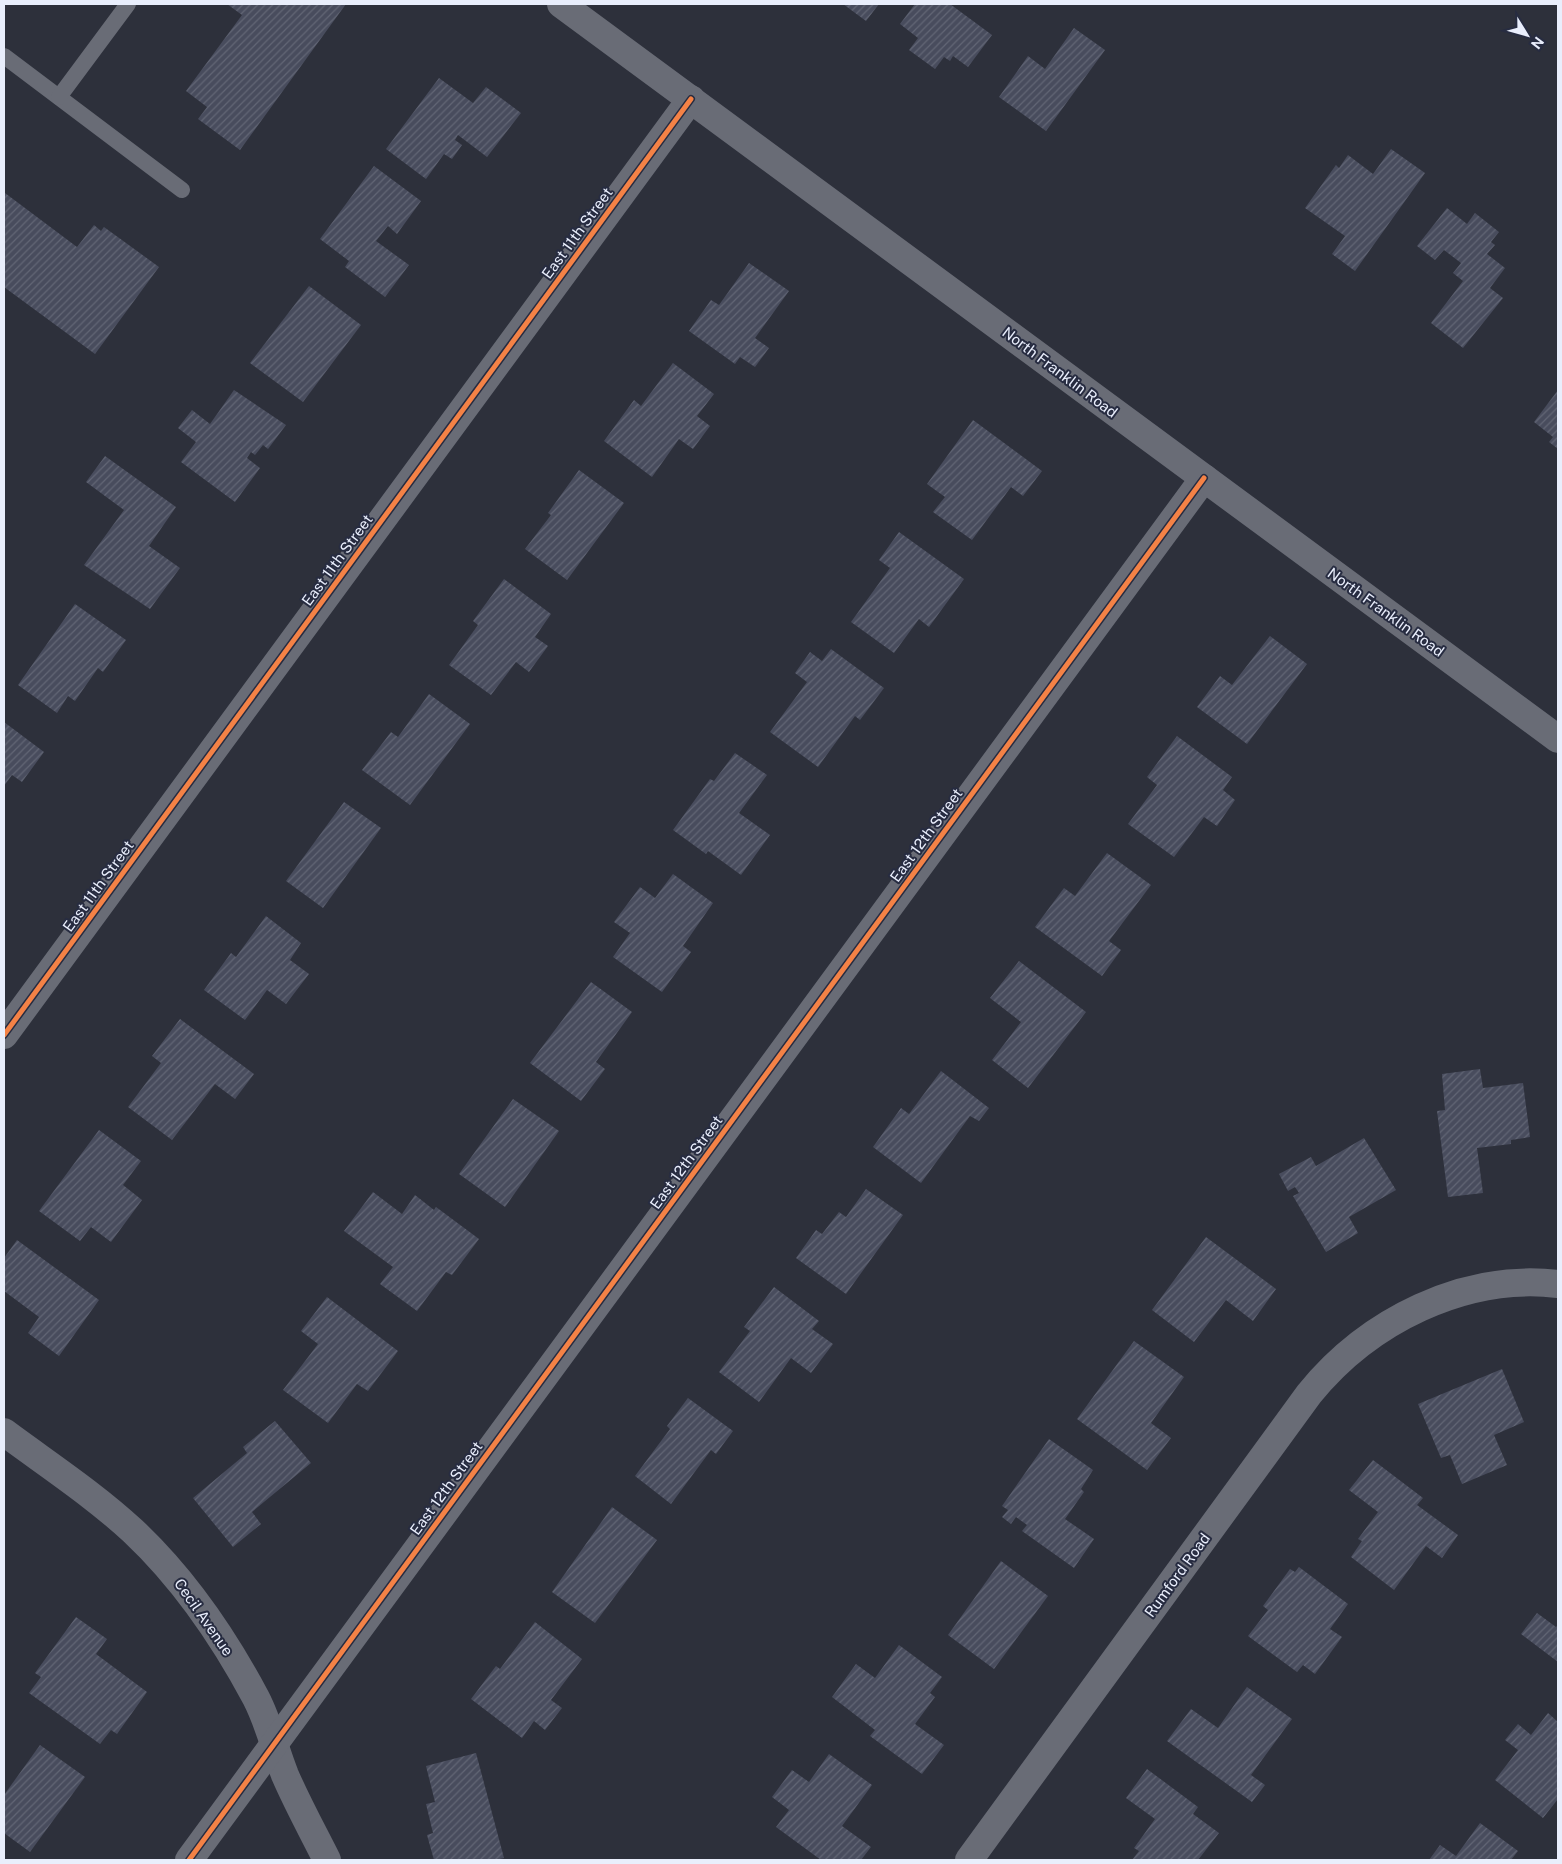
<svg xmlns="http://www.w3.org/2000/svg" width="1562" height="1864" font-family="'Public Sans',sans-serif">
	<defs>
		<pattern id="building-hatch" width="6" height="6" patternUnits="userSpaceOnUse" patternTransform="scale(1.25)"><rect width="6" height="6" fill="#484c5d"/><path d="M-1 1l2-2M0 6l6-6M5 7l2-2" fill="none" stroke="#626675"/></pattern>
	</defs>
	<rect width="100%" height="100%" fill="#2d303b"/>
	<g fill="url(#building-hatch)">
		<path d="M227 4H346L240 150 198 119 207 107 186 91 242 15Z"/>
		<path d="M843 4H879L866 21Z"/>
		<path d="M915 4H950L992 35 968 67 953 56 950 61 944 57 935 69 909 50 918 38 900 24Z"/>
		<path d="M1074 28 1105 50 1046 131 999 97 1028 56 1045 69Z"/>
		<path d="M439 78 473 103 486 87 521 113 487 157 458 135 455 140 462 145 452 159 444 154 426 179 386 149Z"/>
		<path d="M1391 149 1425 173 1355 271 1332 254 1345 236 1305 208 1336 165 1339 168 1348 155 1373 174Z"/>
		<path d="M374 166 421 201 397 234 388 226 376 241 409 265 385 297 345 267 349 261 320 239Z"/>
		<path d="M5 193 77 247 94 225 101 231 104 227 159 267 95 354 4 287Z"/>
		<path d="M1447 208 1467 224 1475 213 1499 232 1491 242 1495 245 1487 254 1505 268 1490 288 1503 298 1463 348 1431 323 1463 281 1453 273 1461 263 1444 250 1435 260 1417 246Z"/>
		<path d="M749 263 789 291 755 338 769 348 755 367 740 357 735 364 689 331 711 300 719 305Z"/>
		<path d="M309 286 361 325 303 402 250 363Z"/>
		<path d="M673 363 714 394 697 416 710 426 693 449 679 439 652 477 604 441 634 400 641 406Z"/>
		<path d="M234 390 286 425 268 449 263 445 255 455 251 452 247 458 260 468 235 502 181 462 196 442 178 428 192 410 210 424Z"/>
		<path d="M1558 390V449L1549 442 1553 437 1534 422Z"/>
		<path d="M973 420 1042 471 1023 496 1011 487 972 540 933 512 945 497 927 484Z"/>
		<path d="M105 456 176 507 149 546 180 568 150 609 84 565 124 510 86 482Z"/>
		<path d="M579 470 624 503 567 580 525 549 551 515 548 513Z"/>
		<path d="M899 532 964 579 929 627 919 619 894 653 851 622 890 568 879 560Z"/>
		<path d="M504 579 551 614 535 637 548 646 529 672 516 662 491 695 449 665 478 625 473 621Z"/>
		<path d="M75 604 126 640 103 672 98 668 75 701 68 696 57 713 18 685Z"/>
		<path d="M1270 636 1307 664 1247 744 1197 707 1220 676 1232 685Z"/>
		<path d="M831 649 884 688 860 720 855 716 818 767 770 732 807 682 795 673 810 652 822 661Z"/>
		<path d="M429 694 470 724 410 805 362 770 391 732 398 737Z"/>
		<path d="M4 722 44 752 22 782 12 775 4 786Z"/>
		<path d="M1177 736 1232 777 1223 790 1235 800 1217 826 1204 817 1174 857 1128 824 1157 785 1147 777Z"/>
		<path d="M735 753 767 775 739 813 770 835 741 875 708 851 706 854 673 830 710 779 714 781Z"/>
		<path d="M344 802 381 828 323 908 286 881Z"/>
		<path d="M1107 853 1151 885 1109 941 1121 950 1102 976 1035 927 1064 888 1075 896Z"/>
		<path d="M673 874 713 903 683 946 691 952 662 992 613 957 630 933 614 922 640 887 655 898Z"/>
		<path d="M266 916 301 943 290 960 309 974 286 1004 267 990 245 1020 204 990 231 953 236 957Z"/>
		<path d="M1019 961 1086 1012 1028 1088 992 1060 1021 1022 990 998Z"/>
		<path d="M591 982 632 1012 596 1062 605 1069 581 1101 530 1063Z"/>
		<path d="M180 1019 254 1074 235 1099 215 1084 172 1140 128 1107 161 1063 152 1056Z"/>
		<path d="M1480 1069 1483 1088 1523 1083 1530 1137 1511 1140V1144L1477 1148 1483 1193 1448 1197 1437 1111 1445 1110 1442 1074Z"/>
		<path d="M941 1071 989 1108 979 1121 970 1116 921 1183 873 1147 901 1108 909 1114Z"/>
		<path d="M513 1099 559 1131 505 1207 459 1174Z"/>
		<path d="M99 1130 141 1161 123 1185 142 1200 111 1242 91 1227 80 1241 39 1211Z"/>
		<path d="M1364 1138 1396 1190 1349 1217 1358 1233 1326 1252 1293 1196 1299 1193 1295 1187 1288 1191 1279 1174 1311 1157 1316 1166Z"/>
		<path d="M866 1189 903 1215 846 1294 796 1258 816 1230 822 1234 839 1212 846 1217Z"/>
		<path d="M373 1192 402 1214 415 1195 434 1210 436 1207 479 1239 452 1275 446 1272 417 1311 380 1284 393 1267 344 1231Z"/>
		<path d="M1206 1237 1276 1289 1253 1321 1226 1300 1194 1342 1152 1310Z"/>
		<path d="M17 1240 99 1300 59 1356 28 1333 39 1317 4 1291V1258Z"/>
		<path d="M774 1287 819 1321 812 1329 833 1344 811 1373 791 1358 759 1402 719 1372 750 1331 744 1327Z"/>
		<path d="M327 1297 398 1351 368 1391 357 1384 328 1423 283 1390 318 1344 301 1331Z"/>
		<path d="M1134 1341 1184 1377 1151 1423 1171 1438 1147 1470 1077 1419Z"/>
		<path d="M1502 1369 1524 1422 1494 1435 1507 1465 1462 1484 1450 1455 1441 1458 1418 1404Z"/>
		<path d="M688 1398 733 1431 716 1454 711 1450 671 1504 635 1476 670 1429 667 1426Z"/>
		<path d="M275 1421 311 1463 252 1512 261 1524 233 1547 193 1498 247 1453 243 1447Z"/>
		<path d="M1049 1439 1093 1470 1081 1489 1084 1492 1065 1519 1094 1539 1074 1568 1022 1531 1027 1525 1016 1517 1011 1524 1002 1517 1008 1510 1002 1506Z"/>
		<path d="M1373 1460 1423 1498 1417 1505 1458 1535 1442 1558 1426 1546 1394 1590 1351 1557 1362 1541 1358 1539 1378 1512 1349 1490Z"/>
		<path d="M612 1507 657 1540 595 1623 552 1592Z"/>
		<path d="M1001 1561 1048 1596 994 1669 948 1635Z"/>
		<path d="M1299 1567 1348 1604 1330 1629 1342 1637 1315 1674 1303 1665 1297 1672 1248 1636 1268 1610 1263 1606 1290 1569 1295 1572Z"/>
		<path d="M1537 1613 1556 1627 1558 1625V1662L1521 1634Z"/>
		<path d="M76 1617 107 1639 96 1654 147 1692 117 1734 111 1730 100 1744 29 1693 41 1677 35 1673Z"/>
		<path d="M535 1622 582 1659 551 1700 562 1708 545 1730 534 1721 522 1738 471 1699 496 1666 500 1669Z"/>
		<path d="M899 1645 942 1677 930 1693 935 1697 915 1724 944 1745 922 1774 870 1736 875 1730 832 1697 856 1664 875 1678Z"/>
		<path d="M1247 1687 1292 1719 1251 1775 1265 1785 1252 1802 1167 1741 1191 1709 1218 1728Z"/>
		<path d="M1548 1713 1558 1722V1799L1543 1818 1495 1780 1518 1750 1505 1740 1518 1724 1531 1735Z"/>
		<path d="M40 1745 85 1777 30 1852 4 1833V1795Z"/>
		<path d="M476 1753 504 1858 496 1860H434L427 1835 433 1833 426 1804 435 1802 426 1766Z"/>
		<path d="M829 1754 872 1785 842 1826 871 1847 861 1860H821L776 1827 789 1810 772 1797 792 1770 809 1782Z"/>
		<path d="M1147 1769 1198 1807 1193 1814 1219 1833 1198 1860H1132L1139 1851 1134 1848 1155 1819 1126 1798Z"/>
		<path d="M1480 1823 1518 1851 1511 1860H1429L1440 1845 1456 1856Z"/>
	</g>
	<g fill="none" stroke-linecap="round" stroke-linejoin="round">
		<g stroke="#696c76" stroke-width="16">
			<path d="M4 56 182 190"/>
			<path d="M59 97 128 4"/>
		</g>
		<g stroke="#696c76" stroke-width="28">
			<path d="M4 1035 691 99"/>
			<path d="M4 1432C47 1464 93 1494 133 1531 184 1579 223 1636 256 1698 269 1723 275 1750 285 1775 298 1805 313 1832 327 1860"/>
			<path d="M189 1860 1204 478"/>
			<path d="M969 1860 1309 1394C1368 1321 1464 1273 1558 1284"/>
		</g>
		<path stroke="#696c76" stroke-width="28" d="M561 4 1558 739"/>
		<g stroke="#272c41" stroke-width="8">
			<g id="cycleway">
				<path d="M4 1035 691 99"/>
				<path d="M189 1860 1204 478"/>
			</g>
		</g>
		<use href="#cycleway" stroke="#f48246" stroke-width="5"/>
	</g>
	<g text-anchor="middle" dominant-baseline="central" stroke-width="4" stroke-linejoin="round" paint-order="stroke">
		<g font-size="15" fill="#e9eefc" stroke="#272c41">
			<text transform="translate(577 233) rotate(-54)">East 11th Street</text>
			<text transform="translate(1060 372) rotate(37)">North Franklin Road</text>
			<text transform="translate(337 560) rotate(-54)">East 11th Street</text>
			<text transform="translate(1386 612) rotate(36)">North Franklin Road</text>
			<text transform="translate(926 835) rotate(-54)">East 12th Street</text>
			<text transform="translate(98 886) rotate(-54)">East 11th Street</text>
			<text transform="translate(686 1162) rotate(-54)">East 12th Street</text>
			<text transform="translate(446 1488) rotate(-54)">East 12th Street</text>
			<text transform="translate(1177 1575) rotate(-54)">Rumford Road</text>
			<text transform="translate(204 1617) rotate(55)">Cecil Avenue</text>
		</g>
	</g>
	<rect width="1562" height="1864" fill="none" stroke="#e9eefc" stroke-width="10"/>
	<g transform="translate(1527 35) rotate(127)" stroke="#272c41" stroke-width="4" paint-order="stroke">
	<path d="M0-4L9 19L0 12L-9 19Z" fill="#e9eefc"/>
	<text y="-8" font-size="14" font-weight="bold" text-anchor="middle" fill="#e9eefc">N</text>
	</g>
</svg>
